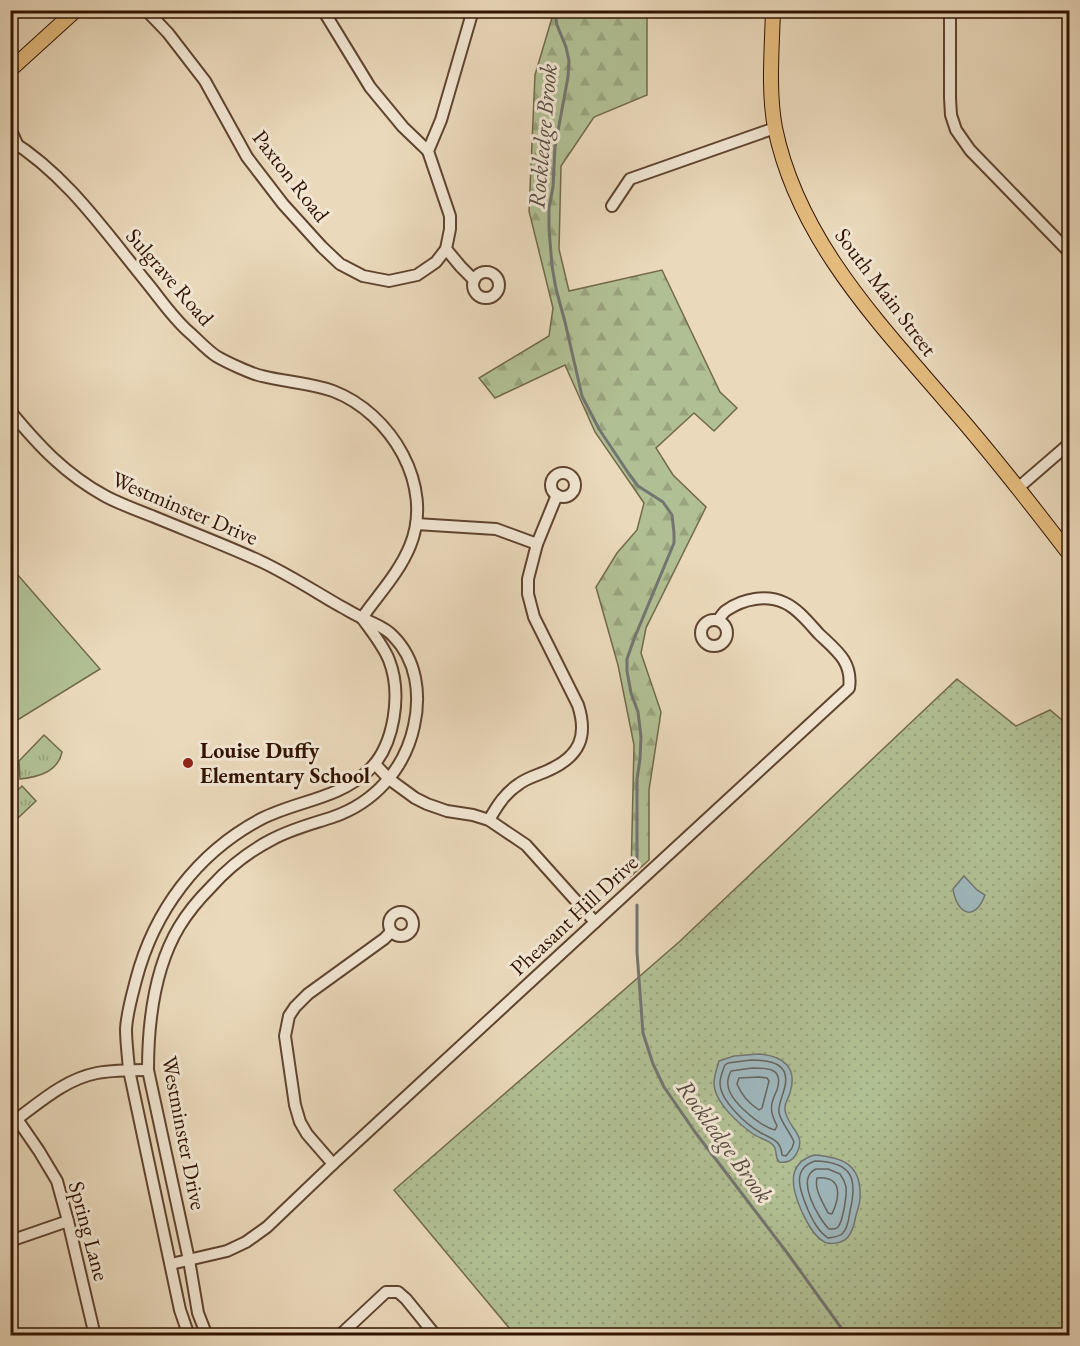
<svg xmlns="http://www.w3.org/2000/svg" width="1080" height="1346" font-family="'EB Garamond',serif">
	<defs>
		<pattern id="grass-dots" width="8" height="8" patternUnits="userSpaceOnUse" patternTransform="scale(1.5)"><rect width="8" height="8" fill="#b1c094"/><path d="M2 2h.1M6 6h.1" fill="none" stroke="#99a47e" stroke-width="1.8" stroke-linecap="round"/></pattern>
		<pattern id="forest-firs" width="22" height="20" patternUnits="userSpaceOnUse" patternTransform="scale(1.5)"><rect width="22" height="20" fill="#b1c094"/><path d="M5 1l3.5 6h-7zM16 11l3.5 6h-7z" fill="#99a47e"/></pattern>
		<pattern id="park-tufts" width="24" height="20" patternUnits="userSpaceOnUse" patternTransform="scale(1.5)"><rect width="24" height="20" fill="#b1c094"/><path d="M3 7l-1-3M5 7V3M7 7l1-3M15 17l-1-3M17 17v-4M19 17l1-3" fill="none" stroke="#99a47e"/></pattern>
	</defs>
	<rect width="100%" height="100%" fill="#ead9bb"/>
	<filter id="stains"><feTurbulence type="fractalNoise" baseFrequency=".00333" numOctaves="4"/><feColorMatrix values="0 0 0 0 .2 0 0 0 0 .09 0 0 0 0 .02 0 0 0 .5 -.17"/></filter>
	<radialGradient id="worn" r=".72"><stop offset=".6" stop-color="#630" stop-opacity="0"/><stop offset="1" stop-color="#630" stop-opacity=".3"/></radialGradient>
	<path fill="url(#grass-dots)" stroke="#726a4a" stroke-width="1.5" d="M957 679 1016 726 1050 710 1069 726V1335H515L394 1190 679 942Z"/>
	<path fill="url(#forest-firs)" stroke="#726a4a" stroke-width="1.5" d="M554 11H647V95L594 117 561 166 559 249 569 291 662 270 720 392 737 408 714 431 694 413 656 448 673 475 706 507 646 628 641 653 661 712 649 790V860L631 876 634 745 618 665 596 587 617 553 637 530 644 503 595 432 565 365 495 398 479 378 549 336 553 308 529 211 535 75Z"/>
	<g fill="url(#park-tufts)" stroke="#726a4a" stroke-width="1.5">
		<path d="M44 735 62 752C58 772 38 777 20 779L19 761Z"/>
		<path d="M22 786 36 801 17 819 15 820 11 816V796Z"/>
	</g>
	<path fill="#b1c094" stroke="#726a4a" stroke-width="1.5" d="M10 566 100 669 11 724H10Z"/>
	<g fill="#9eb7bc" stroke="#737571" stroke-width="1.5">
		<path d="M964 876 977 890 985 895C975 922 957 915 953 889Z"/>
		<path d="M759 1054C783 1056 798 1067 790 1093 788 1099 784 1104 785 1110 788 1130 809 1134 795 1156 791 1162 786 1163 779 1162 774 1156 778 1150 773 1145 768 1140 759 1138 753 1134 739 1124 714 1102 714 1083 714 1076 717 1068 719 1061L734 1056Z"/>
		<path d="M814 1155C843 1157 862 1165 860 1198 860 1205 856 1213 855 1220 854 1225 851 1233 848 1237 843 1243 829 1246 823 1241 813 1235 807 1222 802 1212 792 1190 785 1164 814 1155Z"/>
	</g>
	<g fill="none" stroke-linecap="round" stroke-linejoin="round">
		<g stroke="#68655e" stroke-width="1.5">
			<path d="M751 1060C772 1060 792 1064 784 1090 782 1098 778 1105 779 1113 782 1124 790 1132 794 1142L792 1148 786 1156 782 1155C781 1141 773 1139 761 1133 747 1125 720 1101 720 1083 720 1077 723 1070 725 1065L728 1063Z"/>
			<path d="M752 1068C768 1068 784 1068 777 1090 775 1094 773 1099 772 1103 770 1112 774 1119 777 1126L775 1130C760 1126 729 1101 728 1085 727 1080 729 1075 731 1071Z"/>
			<path d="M759 1077 767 1078 769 1081 762 1108 759 1110C750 1104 741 1094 737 1084L739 1078Z"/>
			<path d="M815 1161C852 1162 858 1178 850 1211 849 1218 848 1229 842 1234 838 1237 833 1237 828 1238 818 1231 813 1221 808 1210 801 1193 790 1169 815 1161Z"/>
			<path d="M816 1169H828L840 1174C843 1178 845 1182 846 1187 847 1195 843 1221 838 1227 835 1230 833 1229 829 1229 818 1218 795 1178 816 1169Z"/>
			<path d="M817 1178C843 1176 840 1197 832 1214L828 1213C823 1203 814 1189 817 1178Z"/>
		</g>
		<g stroke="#737571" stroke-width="3">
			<path d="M558 10 556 19 557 25 566 47 569 61 568 77 555 147 553 187 549 208V229L552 266 556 289 565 322 582 396 599 429 629 474 638 486 663 502 672 515 674 533V543L634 639 627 659V671L631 693 638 712 641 737 640 759 637 779V869"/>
			<path d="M637 905V952L643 1033 653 1064 664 1087 695 1132 788 1254 847 1336"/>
		</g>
		<g stroke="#60442f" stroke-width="14">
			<g id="minor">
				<path d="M146 10 168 33 205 81 247 157 283 204 322 247 340 264 363 276 389 281 417 275 436 262 446 249"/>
				<path d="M323 10 370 87 403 127 428 151"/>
				<path d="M473 10 441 120 428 151 450 216V229L446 249 461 267 474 280"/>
				<path d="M950 10V98L951 115 956 130 970 150 1070 253"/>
				<path d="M1067 10 1070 13"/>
				<path d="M10 128 17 144"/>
				<path d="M10 140C67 175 106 233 148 284 161 300 173 318 189 332 198 340 207 350 216 356 226 362 252 374 262 376 285 382 311 383 333 391 391 413 435 486 410 546 399 573 378 595 362 618"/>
				<path d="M612 206 630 179 775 128"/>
				<circle cx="486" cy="285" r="13"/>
				<path d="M10 411C39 446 65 474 105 496 120 504 136 510 152 516 188 531 225 545 260 561 288 574 314 591 340 606 348 610 355 615 363 618 373 624 385 627 393 636 417 660 421 695 414 726 405 769 374 803 333 817 312 824 291 829 271 840 248 852 228 868 211 887 199 899 188 912 179 927 154 969 148 1022 148 1070L189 1260 198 1313 207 1336"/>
				<circle cx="563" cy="485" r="12"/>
				<path d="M1018 488 1070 443"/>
				<path d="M416 524 496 529 537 544"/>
				<circle cx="714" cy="633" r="13"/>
				<path d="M375 764 389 779 415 798 427 804 447 811 473 815 489 820 526 845 595 922"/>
				<path d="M489 820C497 806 505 793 519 784 528 777 539 775 549 770 580 756 588 736 578 705L534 617 528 594V579L537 544 557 495"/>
				<circle cx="401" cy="924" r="12"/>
				<path d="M10 1112 17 1119 39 1151 57 1181 68 1221 95 1336"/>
				<path d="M17 1119C41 1101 66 1079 97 1073 114 1070 131 1070 148 1070"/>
				<path d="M333 1164 307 1134 300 1122 295 1105 285 1036 289 1016 295 1007 308 994 384 939 391 932"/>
				<path d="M10 1241 68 1221"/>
				<path d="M171 1264 227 1251 246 1242 267 1227 333 1164 849 688C853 662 836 650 819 634 809 623 798 609 785 603 766 594 743 599 727 610 723 612 721 617 718 620"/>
				<path d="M189 1336 180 1310 129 1070C128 1056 126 1042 126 1029 127 1012 132 996 136 980 154 911 197 853 261 819 296 801 338 799 368 771 395 746 402 693 389 660 383 645 372 632 362 618"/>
				<path d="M339 1336 386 1292H398L406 1299 436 1336"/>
			</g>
		</g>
		<g stroke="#321300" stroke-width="16">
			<g id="major">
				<path d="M773 10C772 49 768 90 775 128 798 240 879 323 950 406 992 454 1031 504 1070 555"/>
				<path d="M10 70 76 10"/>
			</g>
		</g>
		<use href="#minor" stroke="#f1e6d3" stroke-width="10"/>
		<use href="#major" stroke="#e5bc7e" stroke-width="14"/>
	</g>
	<circle fill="#8f2418" stroke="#f1e6d3" stroke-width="2" cx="188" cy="763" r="6"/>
	<g text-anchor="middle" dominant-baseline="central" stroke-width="6" stroke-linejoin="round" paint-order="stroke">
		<g font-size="22" fill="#321300" stroke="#f1e6d3">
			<text transform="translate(291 176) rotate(52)">Paxton Road</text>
			<text transform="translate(170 277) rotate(49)">Sulgrave Road</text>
			<text transform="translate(886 292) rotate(53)">South Main Street</text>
			<text transform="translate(185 508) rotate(23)">Westminster Drive</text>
			<text transform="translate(574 915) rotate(-43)">Pheasant Hill Drive</text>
			<text transform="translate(184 1133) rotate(79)">Westminster Drive</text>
			<text transform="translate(89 1231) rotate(75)">Spring Lane</text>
		</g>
		<g font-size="22" font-weight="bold" fill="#321300" stroke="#f1e6d3" text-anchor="start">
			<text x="200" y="750">Louise Duffy<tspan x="200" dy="25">Elementary School</tspan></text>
		</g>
		<g font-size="24" font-style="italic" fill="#584c42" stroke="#f1e6d3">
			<text transform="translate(542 136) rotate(-85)">Rockledge Brook</text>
			<text transform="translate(725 1141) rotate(54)">Rockledge Brook</text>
		</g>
	</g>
	<rect width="1080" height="1346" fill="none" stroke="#ead9bb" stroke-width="36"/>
	<rect x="12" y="12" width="1056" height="1322" fill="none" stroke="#321300" stroke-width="3"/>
	<rect x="18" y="18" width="1044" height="1310" fill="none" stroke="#321300" stroke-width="1.5"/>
	<rect width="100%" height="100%" filter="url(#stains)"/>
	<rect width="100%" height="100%" fill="url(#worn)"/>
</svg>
